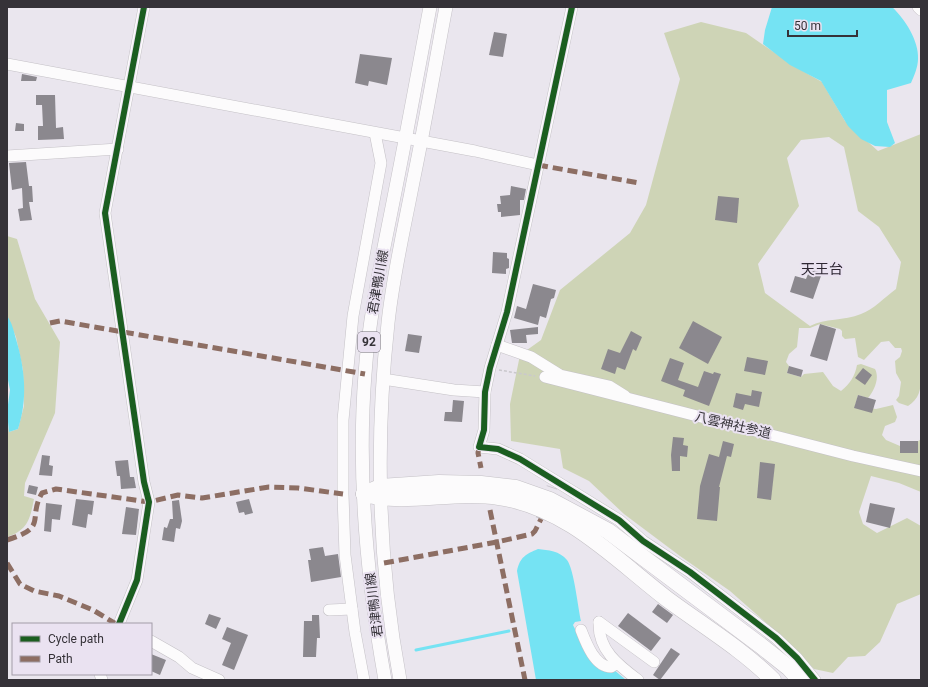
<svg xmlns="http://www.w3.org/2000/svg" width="928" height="687" font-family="Roboto,'Noto Sans JP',sans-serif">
	<rect width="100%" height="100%" fill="#eae6ee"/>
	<g fill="#ced4b6" fill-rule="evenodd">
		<path d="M701 22 746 33 794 66 822 82 845 121 878 151 921 134V377C921 390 919 399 908 406L899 403 896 400 899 396 901 382 896 373 895 361 900 357 902 351 901 348H895L889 341 881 342 864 360 858 357 855 338 845 339 842 336V331L840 329 820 324 810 328H799L797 347 789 354 786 362 789 366 787 373 801 377 804 374 823 372 833 386 841 391C850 384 855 376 857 365L861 364 875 369C880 378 874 391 868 398L858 395 855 406 876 409 893 405 897 417 895 422 885 426 882 435 886 440 900 446 916 443 921 439V492L899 483 871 476 859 512 863 524 877 533 907 518 921 526V594L897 604 880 642 865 656 848 657 833 673 814 669 780 635 730 591 680 556 624 514 589 481 563 468 560 449 511 441 510 404 520 355 541 340 560 290 630 233 646 205 680 79 664 33ZM829 137 844 147 858 211 879 227 901 262 896 289C885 297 873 310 861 314 844 321 825 318 810 326L765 293 758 264 799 206 787 158 801 140Z"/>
		<path d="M7 236 17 239 35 299 60 342 55 413 25 483 24 496 34 499C30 519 28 530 7 537V422L9 432 18 429 24 406 23 370 16 337 7 316Z"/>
	</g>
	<g fill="#75e3f3">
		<path d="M772 7H892C905 19 919 41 918 59 918 67 914 76 911 83L887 90V122L895 143 890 147 875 146 861 139 848 126 821 81 790 65 763 44 765 30Z"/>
		<path d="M7 316C12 322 14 332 16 339 25 369 28 399 18 429L9 432 7 412 10 390 7 375Z"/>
		<path d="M538 549C548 550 560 551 567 560 574 569 578 608 581 621L575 622 573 625 588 655 613 669 626 680H536L517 571C520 557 526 554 538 549Z"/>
	</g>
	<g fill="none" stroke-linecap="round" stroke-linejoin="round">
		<path stroke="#75e3f3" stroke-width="3" d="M416 650 509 631"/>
	</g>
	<g fill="#8b888e">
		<path d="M494 32 507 34 503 57 489 55Z"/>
		<path d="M360 54 392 58 387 85 369 81 368 86 355 83Z"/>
		<path d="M22 74 37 77 36 81H21Z"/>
		<path d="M36 95H55L56 128 63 127 64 139 38 140V126H43L42 105H36Z"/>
		<path d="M16 123 24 124V131H15Z"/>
		<path d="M26 162 29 186H32L33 202H29L32 220 20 221 18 209 23 208 22 188 12 190 9 163Z"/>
		<path d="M511 186 526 189 524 200H520V215L501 217V212H498L497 204H501L500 196 510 195Z"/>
		<path d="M718 196 739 198 737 223 715 220Z"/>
		<path d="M493 252 507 253V258L509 259V268L506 269V274L492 273Z"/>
		<path d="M810 269 822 273 813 299 790 292 795 276 806 279Z"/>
		<path d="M533 284 556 290 554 298 551 299 546 318 540 316 538 325 514 318 517 306 526 309Z"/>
		<path d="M693 321 722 337 708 364 679 348Z"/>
		<path d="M820 324 836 329 827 361 810 356Z"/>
		<path d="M538 327V334L526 335 527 343H512L510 330Z"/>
		<path d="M631 331 642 337 636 351 633 349 625 370 617 367 615 374 601 369 608 349 620 353Z"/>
		<path d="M408 334 422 336 419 353 405 351Z"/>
		<path d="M747 357 768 361 765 375 744 371Z"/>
		<path d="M670 358 684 363 678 380 698 387 704 371 713 374 714 372 721 374 709 406 683 396 685 390 661 381Z"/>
		<path d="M789 366 803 370 801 377 787 373Z"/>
		<path d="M863 368 872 375 865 385 855 378Z"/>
		<path d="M752 390 762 392 759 407 745 404 743 410 733 407 736 393 751 396Z"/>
		<path d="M858 395 876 400 872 413 854 408Z"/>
		<path d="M453 400 464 401 462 422 444 421 445 412H452Z"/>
		<path d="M673 437 684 438 683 445 688 446 687 457 680 456V471H672L671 455Z"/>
		<path d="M723 441 734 444 731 457 727 456 719 487H720L717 521 697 519 700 486 709 454 719 457Z"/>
		<rect x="900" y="441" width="18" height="12"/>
		<path d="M42 455 50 456 49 465 53 466 52 476 39 475Z"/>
		<path d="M128 460 130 477H134L136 488 121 489 120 476H117L115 461Z"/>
		<path d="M760 462 775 464 771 500 757 498Z"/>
		<path d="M29 485 38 487 36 495 27 493Z"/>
		<path d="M76 499 94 501 92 515 88 514 86 528 72 525Z"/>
		<path d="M249 499 253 513 245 515 244 512 239 513 236 502Z"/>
		<path d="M179 500 182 521 180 529 176 528 174 542 162 540 164 527 167 528 170 519H173L172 501Z"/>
		<path d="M46 503 62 505 60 520 52 519 51 532 44 531Z"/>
		<path d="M870 503 895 508 890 528 866 522Z"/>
		<path d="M126 507 139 509 136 535 122 534Z"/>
		<path d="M323 547 325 556 338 554 341 577 311 582 308 560H311L309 549Z"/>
		<path d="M658 604 673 615 667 623 652 612Z"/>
		<path d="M628 613 661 638 651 651 618 626Z"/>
		<path d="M209 614 221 618 216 629 205 624Z"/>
		<path d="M312 615H319L320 638H317L316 657H303L304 621H312Z"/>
		<path d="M227 627 248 635 234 670 222 665 231 643 222 639Z"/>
		<path d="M671 648 680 654 660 680 653 675Z"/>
		<path d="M151 654 166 660 160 675 151 671Z"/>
	</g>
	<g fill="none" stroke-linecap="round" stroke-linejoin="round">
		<path stroke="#c6c2ca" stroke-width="11" stroke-dasharray="11 5.5" stroke-linecap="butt" d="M541 519 552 487"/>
		<g stroke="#c4c1c6" stroke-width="12">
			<g id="minor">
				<path d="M572 7 507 312 490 368 485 392 484 430 479 447 498 449 520 459 619 520 643 541 690 572 776 638 797 658 815 680"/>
				<path d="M918 7 921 10"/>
				<path d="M7 64 475 151 538 165"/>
				<path d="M7 156 118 149"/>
				<path d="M497 345 531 357 560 375 609 386 625 396"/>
				<path d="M545 377 853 456 921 471"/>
				<path d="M383 379 454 390 485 392"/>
				<path d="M329 610 352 609"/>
				<path d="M599 622C598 650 618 665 638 680"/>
				<path d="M599 622 654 662"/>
				<path d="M119 624 137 580 149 502 144 482 105 213 144 7"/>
				<path d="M581 630C586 643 595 667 611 667L616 664"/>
				<path d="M151 641 179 657 192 668 219 680"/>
				<path d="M100 674 102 680"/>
				<path d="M364 680 355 632 345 555 343 494V420L353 316 381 163 375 133"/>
			</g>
		</g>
		<g stroke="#c4c1c6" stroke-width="14">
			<g id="major">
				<path d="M385 680C367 580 357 476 365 374 369 316 382 258 393 202 406 137 418 72 430 7"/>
				<path d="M400 680C378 562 375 442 388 323 393 275 404 229 413 182 425 124 435 65 446 7"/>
			</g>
		</g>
		<g stroke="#c4c1c6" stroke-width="17">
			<g id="highway">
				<path d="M364 494 380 487 439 483 481 484 516 488 550 500 608 531 760 645 789 668 800 680"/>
				<path d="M364 494C407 505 454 490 499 497 567 507 615 559 667 599 702 625 742 649 773 680"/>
			</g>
		</g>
		<path stroke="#cac8cc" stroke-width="1.5" stroke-dasharray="3 2" stroke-linecap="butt" d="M499 370 535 376"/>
		<use href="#minor" stroke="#fcfbfc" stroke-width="11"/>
		<use href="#major" stroke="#fcfbfc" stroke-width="13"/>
		<use href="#highway" stroke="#fcfbfc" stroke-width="16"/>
		<g stroke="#8d6e63" stroke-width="5" stroke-dasharray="10 5" stroke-linecap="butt">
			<path d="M538 165 639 183"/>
			<path d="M50 323 60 321 365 374"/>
			<path d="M479 447 478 453 481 468"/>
			<path d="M490 510 525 680"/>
			<path d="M7 540C49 527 27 519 42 493L56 489 149 502 178 495 202 498 269 487 298 488 343 494"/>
			<path d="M7 563 20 584 34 591 59 596 93 610 116 624"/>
			<path d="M384 563 497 542 532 534 535 531 541 519"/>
		</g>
		<g stroke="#eae2f1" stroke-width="8">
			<g id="cycleway">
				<path d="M572 7 507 312 490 368 485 392 484 430 479 447 498 449 520 459 619 520 643 541 690 572 776 638 797 658 815 680"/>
				<path d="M119 624 137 580 149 502 144 482 105 213 144 7"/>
			</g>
		</g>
		<use href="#cycleway" stroke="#1b5e20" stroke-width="6"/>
	</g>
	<g text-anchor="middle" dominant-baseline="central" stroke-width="4" stroke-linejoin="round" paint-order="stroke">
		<rect fill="#eae2f1" stroke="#6b6770" stroke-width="1" x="358" y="332" width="22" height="20" rx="3"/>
		<g font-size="12" font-weight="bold" fill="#353238">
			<text x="369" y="342">92</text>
		</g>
		<g font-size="13" fill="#353238" stroke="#eae2f1">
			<text transform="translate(378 282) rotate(-80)">君津鴨川線</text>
			<text transform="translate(733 425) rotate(13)">八雲神社参道</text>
			<text transform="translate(374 605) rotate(-97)">君津鴨川線</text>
		</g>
		<g font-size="14" fill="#2d2632" stroke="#eae2f1">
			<text x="822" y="269">天王台</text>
		</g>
	</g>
	<rect width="928" height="687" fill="none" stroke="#353238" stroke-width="16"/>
	<rect x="12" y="623" width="140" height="52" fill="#eae2f1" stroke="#a29ca7"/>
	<rect x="20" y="636" width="20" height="6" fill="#1b5e20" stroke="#a29ca7"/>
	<text x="48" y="643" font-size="12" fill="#353238">Cycle path</text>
	<rect x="20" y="656" width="20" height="6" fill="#8d6e63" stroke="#a29ca7"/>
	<text x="48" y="663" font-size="12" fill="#353238">Path</text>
	<path d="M788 30v6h69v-6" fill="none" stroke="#353238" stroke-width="2"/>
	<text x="794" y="30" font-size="12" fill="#353238" stroke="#eae2f1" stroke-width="3" paint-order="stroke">50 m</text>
</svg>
